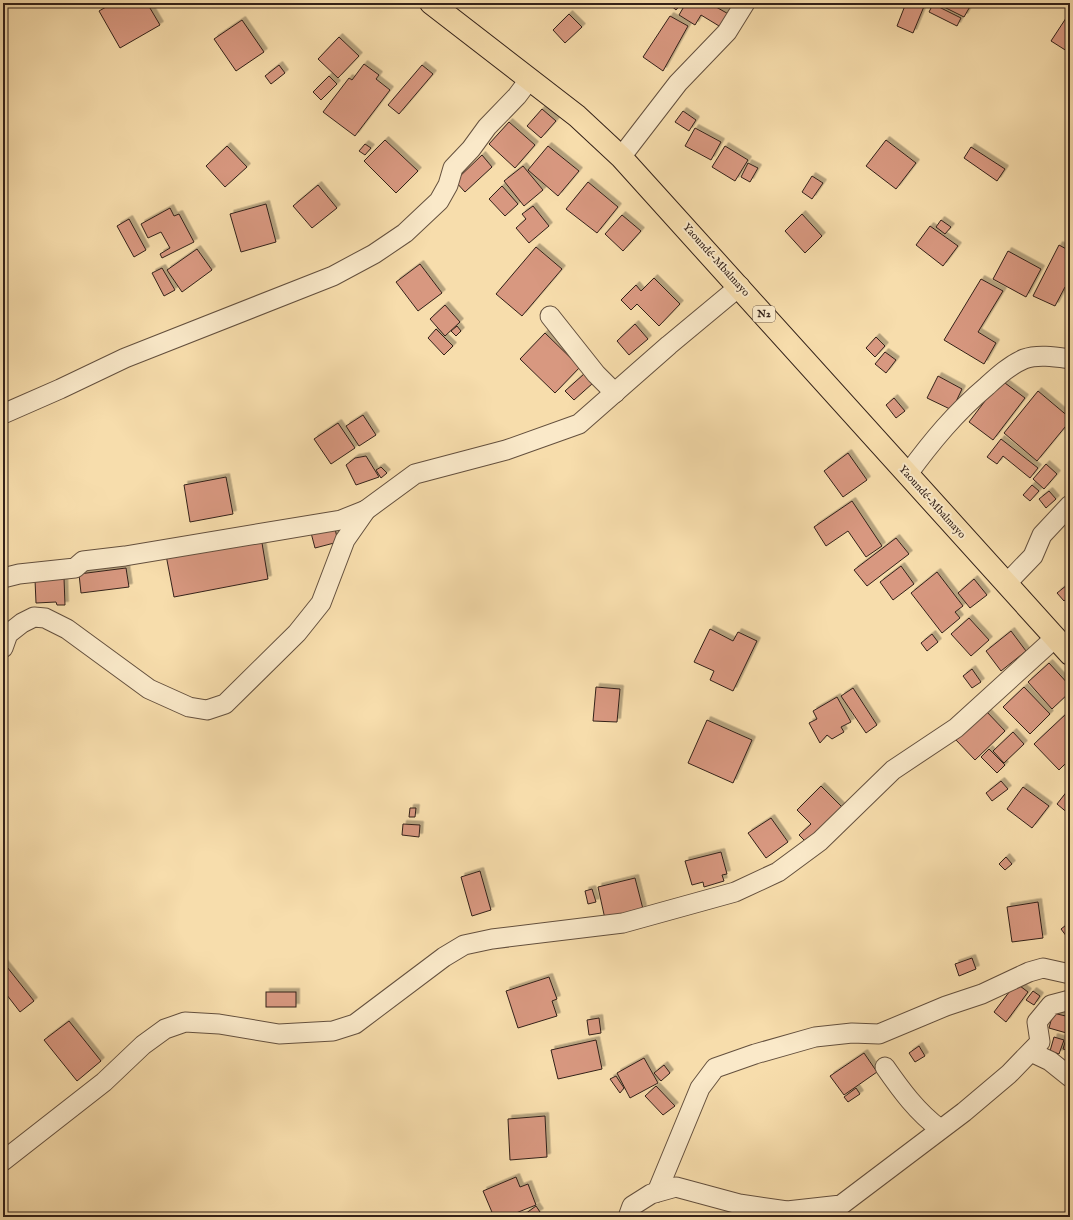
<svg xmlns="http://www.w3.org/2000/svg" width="1073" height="1220" font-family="'IM FELL English',serif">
	<defs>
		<filter id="shadow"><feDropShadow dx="3.5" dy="-3.5" stdDeviation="0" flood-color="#0004"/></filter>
	</defs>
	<rect width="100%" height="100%" fill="#f7ddac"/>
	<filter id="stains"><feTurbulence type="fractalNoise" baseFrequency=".005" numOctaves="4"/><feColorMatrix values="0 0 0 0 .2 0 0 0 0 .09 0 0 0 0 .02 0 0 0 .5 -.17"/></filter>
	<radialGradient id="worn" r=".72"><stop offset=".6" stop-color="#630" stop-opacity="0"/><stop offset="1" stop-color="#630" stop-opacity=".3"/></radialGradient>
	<g fill="#d89880" stroke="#332119" filter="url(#shadow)">
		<path d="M113 3H147L160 25 120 48 99 11Z"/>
		<path d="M668 3H682L676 10Z"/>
		<path d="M686 3H709L732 16 724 29 701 15 695 25 679 15Z"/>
		<path d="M906 3 925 4 913 33 897 26Z"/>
		<path d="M936 3H972L964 17Z"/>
		<path d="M933 4 961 18 957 26 929 12Z"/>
		<path d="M1070 12V53L1051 41Z"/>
		<path d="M569 14 582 27 565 43 553 30Z"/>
		<path d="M670 16 688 26 663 71 643 57Z"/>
		<path d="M242 20 264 52 236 71 214 39Z"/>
		<path d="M339 37 359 56 338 78 318 59Z"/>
		<path d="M364 64 379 75 376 79 390 90 355 136 323 112 349 78 352 80Z"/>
		<path d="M279 65 285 73 271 84 265 76Z"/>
		<path d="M422 65 433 74 399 114 388 105Z"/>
		<path d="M329 76 337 84 321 100 313 92Z"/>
		<path d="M542 109 556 121 541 138 527 126Z"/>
		<path d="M683 111 696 120 689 131 675 122Z"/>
		<path d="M509 122 535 145 515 168 489 144Z"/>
		<path d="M695 128 721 142 711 160 685 146Z"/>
		<path d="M385 140 418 171 396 193 364 161Z"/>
		<path d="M886 140 916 163 896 189 866 166Z"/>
		<path d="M365 144 371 148 365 155 359 151Z"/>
		<path d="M227 146 247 167 225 187 206 166Z"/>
		<path d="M548 146 579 171 558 196 528 170Z"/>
		<path d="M725 146 748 160 735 181 712 167Z"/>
		<path d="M971 147 1005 169 997 181 964 158Z"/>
		<path d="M482 155 492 167 465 192 455 181Z"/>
		<path d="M748 163 758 168 750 182 741 177Z"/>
		<path d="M523 166 543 190 524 206 504 181Z"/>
		<path d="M812 176 823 183 812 199 802 192Z"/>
		<path d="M588 182 618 207 597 233 566 209Z"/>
		<path d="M318 185 337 208 312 228 293 206Z"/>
		<path d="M502 186 518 204 505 216 489 199Z"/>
		<path d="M266 204 276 242 241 252 230 214Z"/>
		<path d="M533 206 549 226 529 243 516 228 526 219 522 214Z"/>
		<path d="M170 208 174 216 179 214 194 242 162 258 160 254 170 248 161 232 148 238 141 224Z"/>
		<path d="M802 214 822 236 805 253 785 231Z"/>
		<path d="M622 215 641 231 623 251 605 234Z"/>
		<path d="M129 219 146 250 134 257 117 226Z"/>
		<path d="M941 220 951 227 945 234 936 227Z"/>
		<path d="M930 226 958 246 943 266 916 245Z"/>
		<path d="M1059 245 1070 251V289L1065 287 1055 306 1033 296Z"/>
		<path d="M536 247 562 269 522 316 496 294Z"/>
		<path d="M197 249 212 270 182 292 167 270Z"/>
		<path d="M1008 251 1041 269 1026 297 993 279Z"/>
		<path d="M420 264 442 293 418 311 396 282Z"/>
		<path d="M162 268 175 290 164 296 152 273Z"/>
		<path d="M654 278 680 304 659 326 637 304 631 310 621 300 636 285 641 291Z"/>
		<path d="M981 279 1003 291 978 332 996 343 984 364 944 340Z"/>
		<path d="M445 305 460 322 445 336 430 319Z"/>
		<path d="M635 324 648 339 629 355 617 341Z"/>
		<path d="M457 326 461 331 456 336 451 331Z"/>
		<path d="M436 329 453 346 444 355 428 338Z"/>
		<path d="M545 333 580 367 555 393 520 359Z"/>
		<path d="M876 337 885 346 875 357 866 348Z"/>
		<path d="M885 352 896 360 886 373 875 364Z"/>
		<path d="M584 374 593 383 574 400 565 391Z"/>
		<path d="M938 376 962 389 952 410 927 398Z"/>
		<path d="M1001 380 1025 398 993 440 969 422Z"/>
		<path d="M1038 391 1070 418V421L1037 461 1004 433Z"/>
		<path d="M894 398 905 411 896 418 886 405Z"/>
		<path d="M363 415 376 435 359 446 346 426Z"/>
		<path d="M338 423 355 448 331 464 314 439Z"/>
		<path d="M1001 439 1038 468 1030 478 1003 456 997 464 987 457Z"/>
		<path d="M848 453 867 480 843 497 824 471Z"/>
		<path d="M366 456 379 477 356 485 346 465 355 458Z"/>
		<path d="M1046 464 1057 474 1044 489 1033 479Z"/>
		<path d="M381 467 387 473 381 478 376 470Z"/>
		<path d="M226 477 233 514 190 522 184 485Z"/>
		<path d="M1032 485 1039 491 1030 501 1023 495Z"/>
		<path d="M1049 491 1056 499 1046 508 1039 499Z"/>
		<path d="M852 501 882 546 866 557 848 531 826 546 814 527Z"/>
		<path d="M334 524 338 542 315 548 310 529Z"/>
		<path d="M261 537 268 579 174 597 166 555Z"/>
		<path d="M896 538 909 554 867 586 854 570Z"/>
		<path d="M901 566 914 584 893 600 880 582Z"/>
		<path d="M126 568 129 587 81 593 79 574Z"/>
		<path d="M937 572 963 606 955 612 960 618 942 633 911 593Z"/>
		<path d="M64 578 65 605H57L56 602 36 603 35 580Z"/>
		<path d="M974 579 987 595 970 608 958 593Z"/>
		<path d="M1067 585 1070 589V596L1064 601 1057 593Z"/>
		<path d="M969 618 989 640 971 656 951 634Z"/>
		<path d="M710 629 733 641 738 632 757 641 733 691 710 680 714 671 694 662Z"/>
		<path d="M1011 631 1026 651 1001 671 986 651Z"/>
		<path d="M932 634 938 642 927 651 921 643Z"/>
		<path d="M1049 663 1070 686V692L1052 709 1028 682Z"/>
		<path d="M972 669 981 682 972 688 963 676Z"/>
		<path d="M596 687 620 689 617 722 593 721Z"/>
		<path d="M1024 687 1050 714 1030 734 1003 707Z"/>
		<path d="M853 688 877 725 866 733 841 696Z"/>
		<path d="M837 697 851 722 841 727 844 732 832 739 827 735 820 743 809 723 817 719 813 711Z"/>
		<path d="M986 711 1005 731 975 760 956 740Z"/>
		<path d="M1067 713 1070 716V759L1059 770 1034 744Z"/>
		<path d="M707 720 752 740 733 783 688 763Z"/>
		<path d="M1013 732 1024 744 1004 763 993 751Z"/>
		<path d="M989 749 1005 765 997 773 981 757Z"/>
		<path d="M1001 781 1008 789 992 801 986 793Z"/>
		<path d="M821 786 843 808 808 844 799 835 811 824 797 810Z"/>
		<path d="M1023 787 1049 806 1032 828 1007 809Z"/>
		<path d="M1068 790 1070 791V815L1057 804Z"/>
		<path d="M410 808H416L415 817H409Z"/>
		<path d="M771 818 788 842 766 858 748 833Z"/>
		<path d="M403 824 420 825 419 837 402 835Z"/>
		<path d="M721 852 727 874 722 875 724 881 704 887 703 882 692 885 685 861Z"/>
		<path d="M1006 857 1012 864 1005 870 999 864Z"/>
		<path d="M480 871 491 910 472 916 461 877Z"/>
		<path d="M635 878 643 909 605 919 598 887Z"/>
		<path d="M592 889 596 902 588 904 585 891Z"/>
		<path d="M1038 902 1043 938 1012 942 1007 907Z"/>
		<path d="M1070 922V941L1061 929Z"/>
		<path d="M972 958 976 969 959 976 955 964Z"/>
		<path d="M3 962 34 1001 20 1012 3 990Z"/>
		<path d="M549 977 557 999 552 1001 557 1016 518 1028 506 991Z"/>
		<path d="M1016 983 1028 992 1006 1022 994 1012Z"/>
		<path d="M1033 991 1040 996 1034 1005 1026 1000Z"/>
		<rect x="266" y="992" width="30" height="15"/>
		<path d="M1053 1013 1070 1017V1034L1049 1028Z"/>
		<path d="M599 1018 601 1033 589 1035 587 1020Z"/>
		<path d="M69 1021 101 1061 77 1081 44 1040Z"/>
		<path d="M1054 1037 1064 1040 1059 1054 1050 1051Z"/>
		<path d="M1066 1039 1070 1040V1051L1063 1049Z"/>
		<path d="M596 1040 602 1069 558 1079 551 1050Z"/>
		<path d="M919 1046 925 1056 915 1062 909 1053Z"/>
		<path d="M864 1053 877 1072 844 1095 830 1076Z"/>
		<path d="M644 1058 658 1083 630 1098 617 1073Z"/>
		<path d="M664 1065 670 1073 661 1081 654 1073Z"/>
		<path d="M616 1076 624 1088 620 1093 610 1079Z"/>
		<path d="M656 1086 675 1106 663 1115 645 1096Z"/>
		<path d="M856 1088 860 1094 848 1102 844 1097Z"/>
		<path d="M545 1116 547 1157 510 1160 508 1119Z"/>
		<path d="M516 1177 520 1187 528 1184 536 1205 506 1217H494L483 1191Z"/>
		<path d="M536 1206 540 1212 532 1217H521Z"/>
	</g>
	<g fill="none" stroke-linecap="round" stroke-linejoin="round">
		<g stroke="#64503e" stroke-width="21">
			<g id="minor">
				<path d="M621 157 678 83 727 32 745 3"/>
				<path d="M550 316 596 374 615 393"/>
				<path d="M3 414 60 389 125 358 333 276 374 254 405 233 439 201 448 185 453 168 471 149 487 127 517 96 529 80"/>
				<path d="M907 475C932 441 955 413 987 386 998 376 1010 365 1024 359 1038 354 1056 357 1070 359"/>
				<path d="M3 578 19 574 75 568 83 561 125 556 341 520 366 510"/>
				<path d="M1006 584 1033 556 1042 535 1070 505"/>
				<path d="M3 648 8 634 22 623 34 617 45 618 67 629 149 689 189 707 207 710 225 704 297 633 321 603 345 540 366 510 415 474 506 450 579 424 669 345 740 286"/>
				<path d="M1031 1052 1050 1061 1070 1077"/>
				<path d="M885 1067C901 1090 917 1112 940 1129"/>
				<path d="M3 1161 104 1082 143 1045 165 1029 185 1022 219 1024 279 1034 333 1031 355 1024 444 957 464 945 492 939 623 923 735 892 778 872 820 841 893 770 956 728 1056 637"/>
				<path d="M657 1192 700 1088 715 1068 755 1054 815 1037 852 1033 879 1034 946 1006 982 994 1029 972 1043 968 1070 974"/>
				<path d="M628 1217 632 1206 651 1194 676 1187 739 1204 787 1211 841 1205 964 1112 1009 1074 1040 1042 1037 1022 1051 1005 1070 1000"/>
			</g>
		</g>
		<g stroke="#332119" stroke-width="24">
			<path id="trunk" d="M431 3 577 116 621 157 1070 654"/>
		</g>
		<use href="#minor" stroke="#fae9c9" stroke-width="19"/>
		<use href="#trunk" stroke="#f7ddac" stroke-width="22"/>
	</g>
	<g text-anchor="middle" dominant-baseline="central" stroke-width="4" stroke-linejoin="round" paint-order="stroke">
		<rect fill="#fae9c9" stroke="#6f5d4e" stroke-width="1" x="753" y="306" width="22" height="16" rx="3"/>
		<g font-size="10" font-weight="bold" fill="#332119">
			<text x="764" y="314">N2</text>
		</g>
		<g font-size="11" fill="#332119" stroke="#fae9c9">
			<text transform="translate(716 260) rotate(48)">Yaoundé-Mbalmayo</text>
			<text transform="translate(932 502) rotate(48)">Yaoundé-Mbalmayo</text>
		</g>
	</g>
	<rect width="1073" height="1220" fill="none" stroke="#f7ddac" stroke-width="16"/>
	<rect x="4" y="4" width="1065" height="1212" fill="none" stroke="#332119" stroke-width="2"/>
	<rect x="8" y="8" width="1057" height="1204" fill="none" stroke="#332119"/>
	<rect width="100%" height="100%" filter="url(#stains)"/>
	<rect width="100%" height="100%" fill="url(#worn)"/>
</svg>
